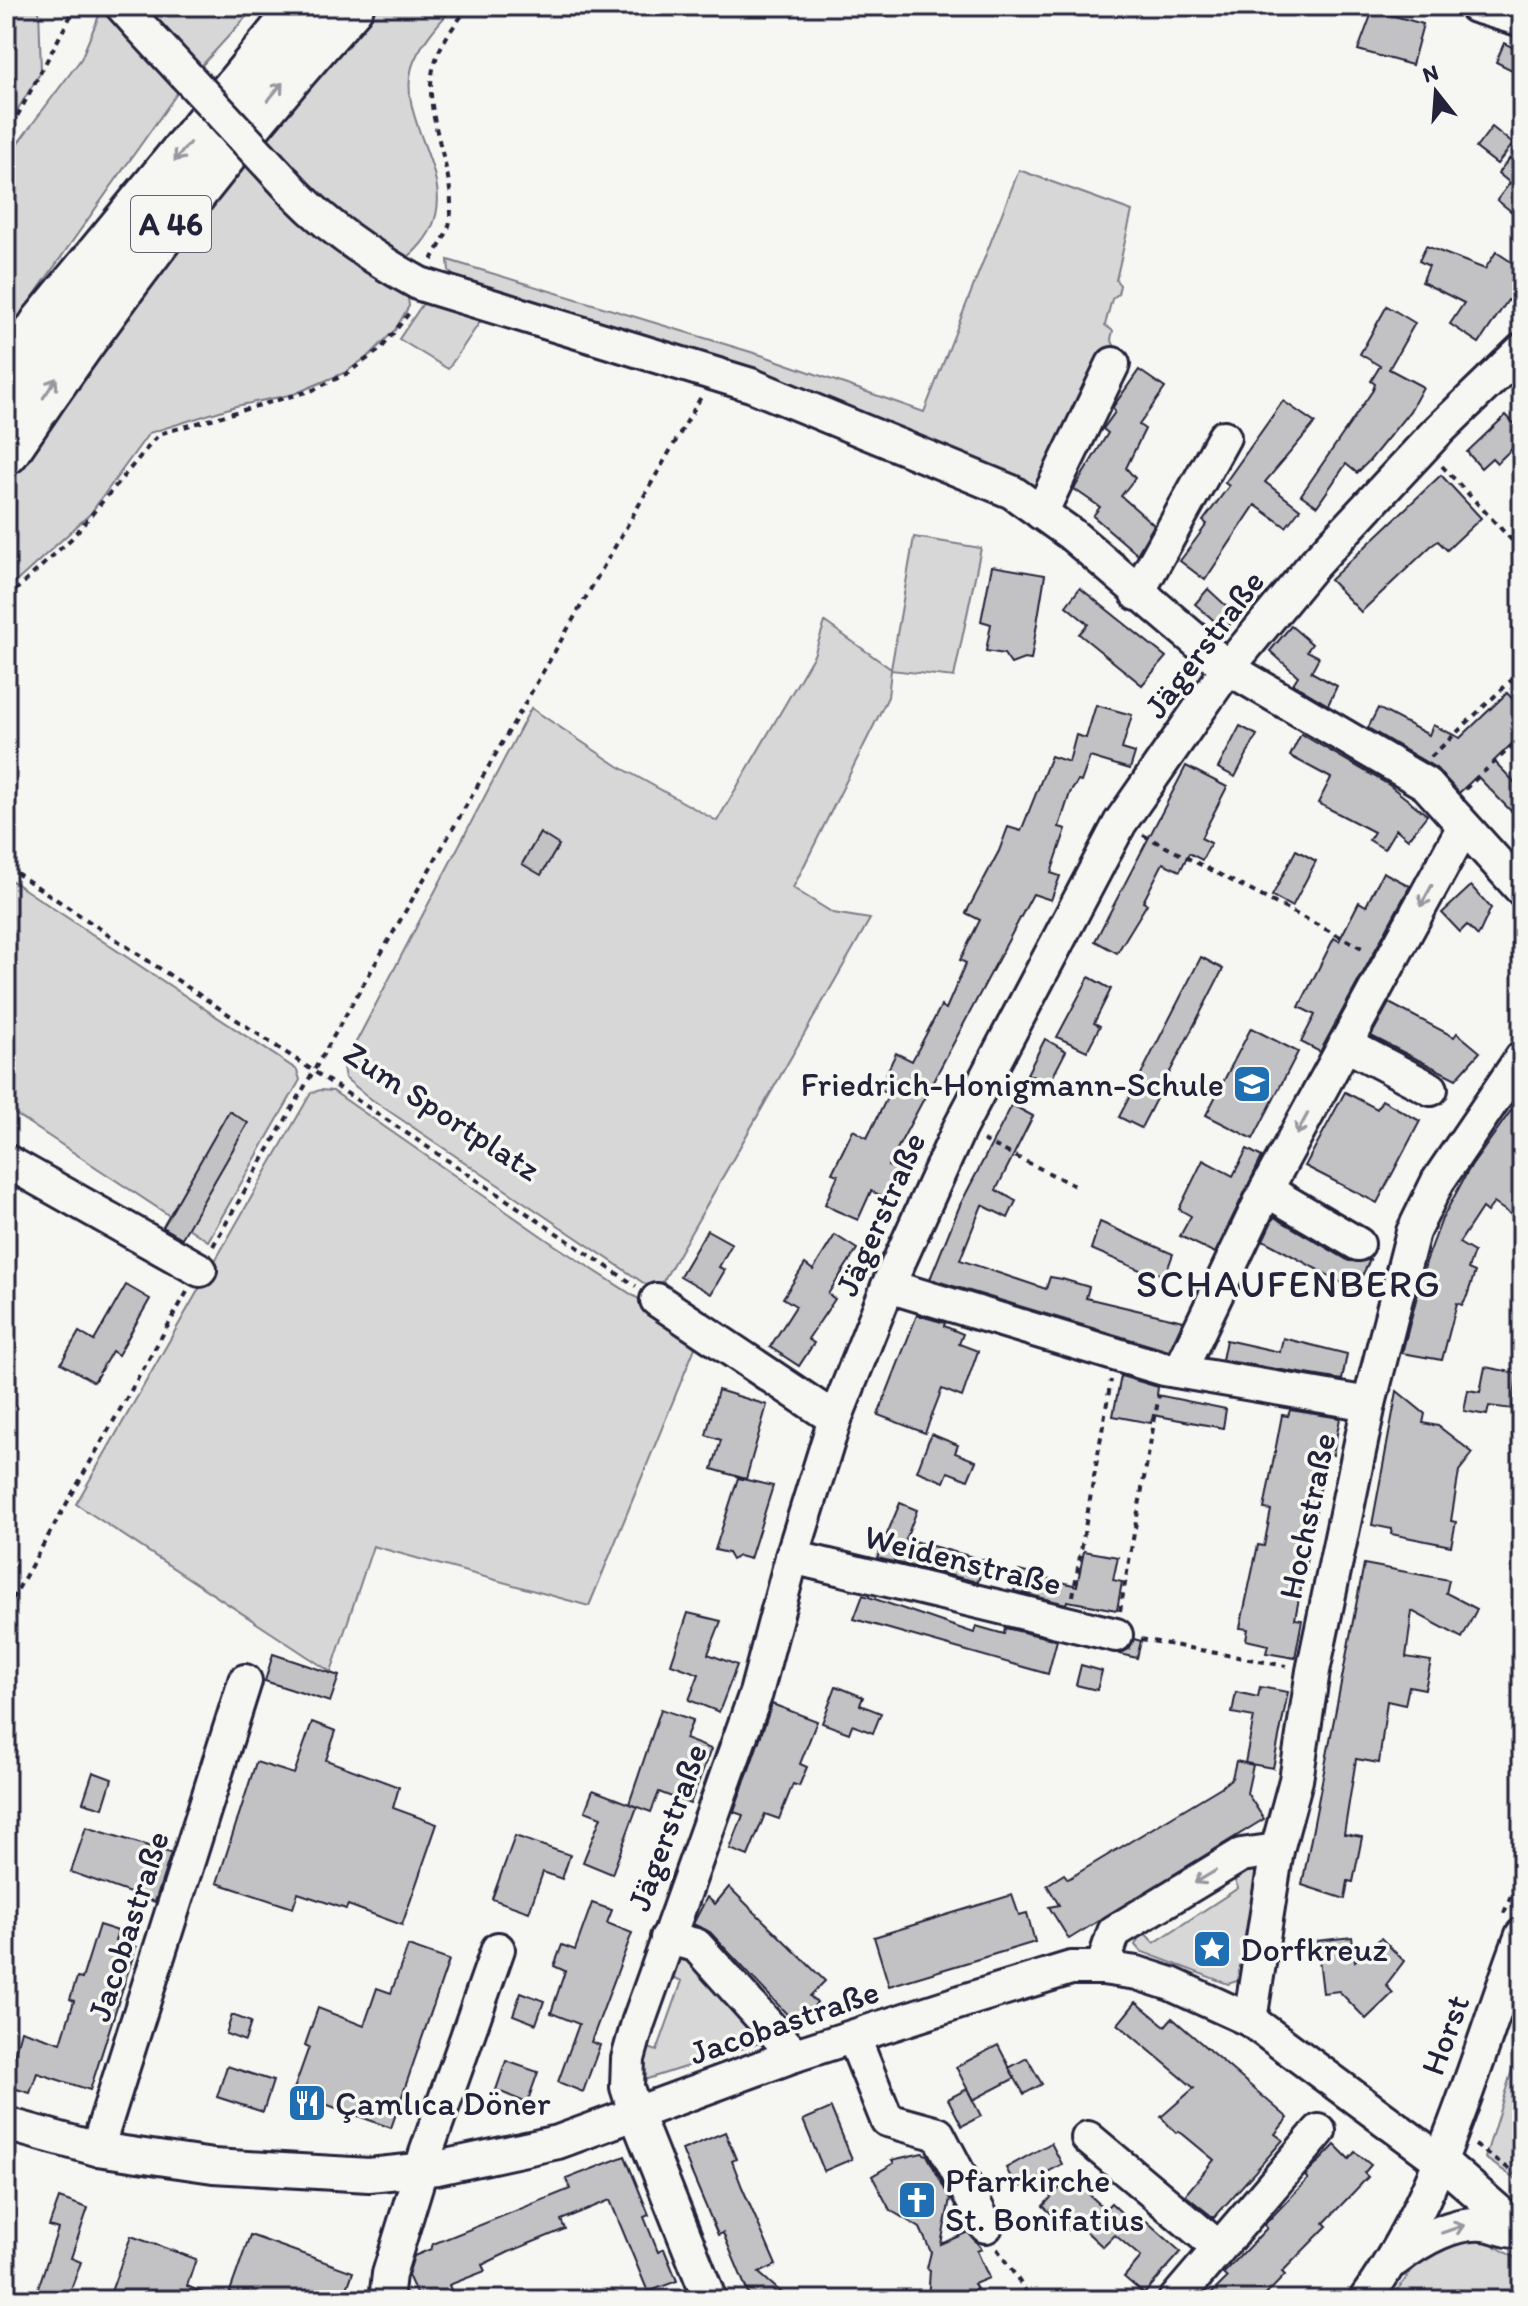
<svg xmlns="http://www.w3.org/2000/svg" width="1528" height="2306" font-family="Itim,sans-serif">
	<rect width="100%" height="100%" fill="#f6f6f2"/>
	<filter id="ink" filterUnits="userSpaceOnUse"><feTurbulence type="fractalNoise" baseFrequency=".0125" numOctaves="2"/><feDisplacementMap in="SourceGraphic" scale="16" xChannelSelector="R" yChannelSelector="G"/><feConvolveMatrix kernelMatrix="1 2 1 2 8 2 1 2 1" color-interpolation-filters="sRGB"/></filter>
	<g filter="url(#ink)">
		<g fill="#d7d7d7" stroke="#7c7c89" stroke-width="2">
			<path d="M6 6H39L41 72 6 128Z"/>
			<path d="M148 6H256L196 72 164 37Z"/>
			<path d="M364 6H454C440 22 418 46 412 67 395 126 470 186 421 244 410 257 403 263 385 262L253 129Z"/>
			<path d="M101 11 148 50 178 92 6 335V159L81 59Z"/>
			<path d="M246 157 407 290 409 306 395 330 371 354 346 372 294 394 236 406 149 433 90 514 6 591V471Z"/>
			<path d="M1019 170 1132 211 1116 280 1120 285 1118 294 1112 299 1105 325 1113 331 1111 339 1115 347 1035 492 464 288 449 271 448 260 764 356 924 412Z"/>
			<path d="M428 296 486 313 448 369 399 339Z"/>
			<path d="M914 537 981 548 954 677 891 670 888 697 793 888 833 913 870 919 657 1292 371 1099 345 1078 343 1067 531 708 618 766 717 821 814 655 825 622 891 669Z"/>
			<path d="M6 877 297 1070 300 1080 208 1241 6 1108Z"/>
			<path d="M320 1090 333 1091 553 1244 699 1338 589 1606 373 1546 331 1672 76 1504 311 1093Z"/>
			<path d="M1252 1869 1258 1877 1240 1980 1228 1984 1140 1951 1135 1945 1142 1930 1154 1943 1238 1888 1232 1874Z"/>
			<path d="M672 1951 685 1956 766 2041 644 2080 639 2075 637 2044 657 2051 682 1981 663 1973Z"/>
			<path d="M1522 2037V2183L1485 2158Z"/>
			<path d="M1483 2239 1522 2262V2300H1390C1422 2257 1427 2242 1483 2239Z"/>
		</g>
		<g fill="#c2c2c4" stroke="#22223b" stroke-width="2">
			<path d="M1373 10 1423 24 1412 65 1358 50Z"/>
			<path d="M1504 43 1522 52V75L1496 62Z"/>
			<path d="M1492 127 1513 144 1497 164 1476 148Z"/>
			<path d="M1510 158 1522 167V220L1497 200 1510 183 1498 173Z"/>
			<path d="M1426 246 1485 269 1496 252 1522 269V293L1514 305 1508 300 1479 343 1450 324 1464 303 1422 282 1429 266 1419 261Z"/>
			<path d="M1387 306 1415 323 1389 369 1423 387 1410 411 1370 460 1357 473 1346 464 1317 506 1301 495 1373 390 1375 384 1371 381 1380 366 1360 354Z"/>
			<path d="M1139 370 1165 388 1139 425 1145 429 1126 468 1135 478 1121 496 1154 525 1137 554 1093 516 1100 507 1074 489 1108 433 1103 429 1115 412 1113 407Z"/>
			<path d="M1283 401 1315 423 1265 482 1300 509 1286 527 1255 505 1205 580 1180 561 1207 524 1203 521 1229 486 1225 483Z"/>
			<path d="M1506 415 1522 432V439L1497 463 1492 458 1481 468 1467 452Z"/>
			<path d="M1441 475 1481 518 1447 550 1438 541 1431 546 1361 612 1330 580Z"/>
			<path d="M992 566 1045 575 1031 660 1024 659 1011 664 1004 654 986 651 991 624 981 621Z"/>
			<path d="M1080 588 1166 657 1142 685 1079 634 1088 624 1066 606Z"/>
			<path d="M1208 589 1237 616 1225 630 1195 604Z"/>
			<path d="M1291 626 1312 644 1307 651 1319 657 1311 672 1337 686 1328 705 1293 684 1298 676 1270 651Z"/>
			<path d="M1507 693 1522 709V734L1494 761 1522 790V801L1511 811 1477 776 1459 793 1436 768 1368 728 1378 708 1429 735 1433 725 1460 738Z"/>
			<path d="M1096 705 1132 715 1122 749 1135 753 1130 769 1090 757 1081 782 1078 781 1070 793 1059 827 1066 829 1051 873 1060 876 1051 900 1033 894 888 1166 897 1170 885 1197 871 1191 858 1220 835 1210 825 1204 838 1175 832 1173 853 1130 867 1138 889 1094 879 1089 896 1053 912 1061 941 1006 946 1009 966 963 960 960 980 920 966 913 999 851 1008 827 1021 831 1051 756 1069 762 1076 735 1086 738Z"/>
			<path d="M1240 726 1257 735 1235 777 1218 768Z"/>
			<path d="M1301 734 1389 785 1427 815 1408 839 1396 829 1384 849 1369 840 1374 832 1318 803 1331 778 1290 756Z"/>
			<path d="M1186 766 1227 787 1201 838 1211 843 1202 860 1189 853 1180 871 1163 863 1143 902 1147 904 1117 953 1095 941Z"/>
			<path d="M540 833 559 845 541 875 522 864Z"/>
			<path d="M1296 850 1316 861 1292 907 1272 896Z"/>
			<path d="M1383 872 1410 886 1320 1052 1301 1042 1315 1015 1299 1007 1334 938 1339 941 1359 902 1366 906Z"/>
			<path d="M1471 886 1491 908 1478 936 1467 925 1460 932 1442 913Z"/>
			<path d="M1201 957 1223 969 1141 1128 1119 1117Z"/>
			<path d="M1089 977 1111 989 1094 1023 1100 1026 1087 1051 1057 1037Z"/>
			<path d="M1389 1003 1454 1037 1457 1033 1480 1052 1456 1079 1371 1036Z"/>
			<path d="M1251 1028 1298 1052 1253 1139 1206 1115Z"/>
			<path d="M1045 1039 1066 1051 1049 1084 1027 1074Z"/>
			<path d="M1345 1092 1377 1109 1382 1100 1420 1121 1377 1203 1305 1166Z"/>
			<path d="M1522 1095V1222L1494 1203 1487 1212 1482 1208 1459 1243 1474 1252 1468 1269 1475 1272 1467 1296 1462 1305 1457 1303 1442 1360 1402 1353 1426 1262 1442 1219 1468 1171Z"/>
			<path d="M1012 1105 1033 1116 996 1190 1016 1201 1008 1218 982 1205 960 1260 1046 1289 1050 1277 1062 1279 1089 1287 1086 1298 1183 1321 1169 1351 930 1279 960 1205Z"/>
			<path d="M229 1111 248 1123 182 1238 163 1227Z"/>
			<path d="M1247 1149 1262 1157 1215 1253 1180 1236 1191 1216 1179 1209 1203 1160 1233 1176Z"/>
			<path d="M1274 1217 1349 1261 1370 1260 1355 1290 1263 1240Z"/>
			<path d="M1100 1222 1173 1254 1165 1276 1149 1270 1147 1273 1091 1249Z"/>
			<path d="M707 1230 732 1244 719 1267 725 1270 711 1294 680 1276Z"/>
			<path d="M835 1235 857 1249 828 1294 835 1299 808 1339 814 1343 799 1366 770 1347 796 1306 783 1298 805 1264 813 1270Z"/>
			<path d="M126 1285 150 1299 118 1355 112 1351 94 1382 61 1363 79 1332 94 1341Z"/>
			<path d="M917 1315 945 1323 944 1326 963 1334 959 1344 978 1351 962 1397 942 1389 925 1433 878 1415Z"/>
			<path d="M1283 1338 1347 1354 1342 1380 1222 1360 1226 1340 1280 1352Z"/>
			<path d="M1485 1367 1517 1373 1513 1409 1489 1406 1487 1415 1464 1411 1468 1390 1480 1392Z"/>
			<path d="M1121 1376 1158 1387 1157 1395 1226 1409 1223 1428 1153 1415 1151 1423 1113 1416Z"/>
			<path d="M718 1390 767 1405 746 1479 712 1469 721 1440 706 1435Z"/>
			<path d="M1397 1391 1425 1414 1423 1423 1438 1426 1473 1453 1459 1471 1451 1521 1456 1522 1451 1546 1391 1534 1392 1529 1372 1525Z"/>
			<path d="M1290 1410 1340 1418 1333 1455 1327 1453 1313 1526 1295 1619 1302 1620 1295 1658 1266 1653 1268 1645 1246 1640 1248 1629 1240 1628 1258 1545 1264 1546 1271 1510 1264 1509 1282 1415 1288 1416Z"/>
			<path d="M931 1434 958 1445 955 1453 976 1461 968 1480 948 1472 944 1482 917 1471Z"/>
			<path d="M738 1478 773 1486 750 1559 739 1556 732 1560 728 1553 715 1550Z"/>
			<path d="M900 1503 917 1510 906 1539 984 1560 978 1582 877 1558Z"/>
			<path d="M1084 1551 1118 1557 1113 1580 1122 1582 1117 1610 1067 1601 1066 1604 1014 1591 1019 1571 1077 1586Z"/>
			<path d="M1364 1564 1449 1580 1446 1593 1477 1609 1462 1638 1412 1611 1406 1657 1431 1661 1425 1689 1409 1686 1405 1705 1387 1701 1379 1763 1356 1759 1344 1834 1362 1837 1353 1882 1348 1881 1345 1899 1302 1885Z"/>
			<path d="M863 1595 974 1633 976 1626 1004 1634 1005 1628 1057 1640 1048 1674 854 1619Z"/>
			<path d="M688 1613 721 1621 708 1654 737 1665 719 1712 689 1700 699 1674 671 1664Z"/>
			<path d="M1134 1639 1141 1641 1137 1658 1120 1654 1129 1649Z"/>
			<path d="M273 1654 339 1676 330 1702 265 1681Z"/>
			<path d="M1081 1665 1102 1671 1097 1690 1076 1685Z"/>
			<path d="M836 1686 863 1697 860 1705 881 1713 873 1733 852 1725 849 1733 822 1723Z"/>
			<path d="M1260 1687 1288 1692 1273 1768 1245 1763 1254 1717 1232 1713 1236 1692 1258 1697Z"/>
			<path d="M772 1704 817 1721 800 1764 807 1767 799 1786 793 1784 779 1819 765 1814 748 1856 730 1849 743 1815 734 1812Z"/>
			<path d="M661 1709 693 1720 685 1739 711 1749 690 1804 659 1792 651 1812 629 1804Z"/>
			<path d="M312 1722 336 1731 326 1760 399 1787 393 1808 437 1824 402 1925 348 1905 346 1909 298 1893 293 1908 217 1883 256 1762 294 1774Z"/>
			<path d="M1236 1761 1253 1765 1247 1793 1264 1819 1069 1939 1049 1907 1059 1905 1047 1885 1064 1874 1068 1879 1221 1787 1232 1778Z"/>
			<path d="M93 1772 112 1779 103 1808 83 1802Z"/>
			<path d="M593 1790 637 1807 612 1874 583 1862 601 1817 585 1811Z"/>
			<path d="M86 1827 171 1853 155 1902 71 1872Z"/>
			<path d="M515 1836 570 1855 562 1879 543 1872 529 1912 492 1899Z"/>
			<path d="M729 1887 825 1981 810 1996 817 2003 796 2024 710 1932 693 1924 707 1897 715 1904Z"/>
			<path d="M1012 1895 1019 1915 1027 1913 1035 1942 889 1986 874 1937Z"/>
			<path d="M592 1903 612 1910 607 1923 632 1933 591 2042 600 2045 583 2092 558 2082 579 2024 551 2013 565 1971 554 1966 562 1945 575 1950Z"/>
			<path d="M99 1925 118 1931 115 1941 136 1947 90 2090 37 2073 30 2093 6 2086 21 2030 61 2043 74 2001 70 1999 77 1978 82 1979Z"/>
			<path d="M1352 1937 1355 1961 1381 1938 1404 1961 1386 1985 1393 1993 1366 2019 1339 1991 1323 1993 1317 1941Z"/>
			<path d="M408 1946 449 1960 391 2128 317 2101 313 2111 289 2103 309 2047 305 2045 318 2008 364 2026 377 1988 391 1993Z"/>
			<path d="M521 1992 544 2001 536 2024 513 2015Z"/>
			<path d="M1136 2002 1165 2026 1172 2018 1288 2118 1275 2134 1283 2140 1214 2218 1185 2195 1214 2160 1179 2131 1176 2133 1161 2117 1194 2088 1118 2024Z"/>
			<path d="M232 2015 251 2022 245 2041 226 2034Z"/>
			<path d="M998 2045 1015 2078 973 2100 956 2067Z"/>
			<path d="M1027 2058 1042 2084 1024 2094 1009 2068Z"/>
			<path d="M506 2061 538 2072 527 2103 496 2090Z"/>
			<path d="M227 2066 273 2081 263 2112 217 2097Z"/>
			<path d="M967 2089 981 2116 962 2126 948 2099Z"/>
			<path d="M831 2108 852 2159 824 2171 803 2120Z"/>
			<path d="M725 2132 736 2159 732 2161 742 2187 776 2265 759 2273 790 2300H751L723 2233 718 2235 682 2150Z"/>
			<path d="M1051 2143 1062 2164 1017 2189 1006 2168Z"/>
			<path d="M1335 2145 1349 2159 1355 2152 1371 2165 1364 2173 1368 2177 1324 2223 1327 2226 1282 2272 1285 2275 1261 2300H1205L1227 2278 1223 2274 1267 2228 1264 2225 1308 2179 1305 2176Z"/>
			<path d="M922 2153 927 2155 950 2199 941 2244 968 2232 982 2249 977 2251 989 2278 974 2284 977 2289 962 2296 964 2300H928L930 2270 927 2268 931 2252 920 2228 890 2210 872 2176 894 2163 892 2160Z"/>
			<path d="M625 2156 649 2215 644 2217 658 2252 664 2249 677 2281 648 2292 610 2200 561 2220 565 2229 509 2252 482 2265 485 2271 449 2285 455 2300H419L408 2275 414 2256 431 2249 433 2244 570 2189 566 2179Z"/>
			<path d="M1070 2177 1105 2209 1111 2203 1137 2227 1144 2219 1181 2252 1144 2294 1124 2277 1141 2257 1115 2235 1103 2247 1076 2222 1069 2230 1043 2206Z"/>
			<path d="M59 2198 88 2208 71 2258 81 2262 67 2300H34L58 2229 49 2226Z"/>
			<path d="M250 2235 353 2272 343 2300H227Z"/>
			<path d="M131 2236 196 2259 187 2286 219 2300H108Z"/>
		</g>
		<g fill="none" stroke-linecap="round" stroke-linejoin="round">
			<g stroke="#22223b" stroke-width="38">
				<g id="minor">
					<path d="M122 6 139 25"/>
					<path d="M1475 6 1522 20"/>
					<path d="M296 194C332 231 374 259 420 284L751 385 1012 492 1071 534 1228 668 1426 784 1522 890"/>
					<path d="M1041 513 1113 364"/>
					<path d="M1137 594 1224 437"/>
					<path d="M1345 1044 1431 1089"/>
					<path d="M6 1161 200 1270"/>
					<path d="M1266 1190 1358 1244"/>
					<path d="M888 1286 1164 1369 1369 1404"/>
					<path d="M657 1300 835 1419"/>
					<path d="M1180 1371 1266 1190 1463 828"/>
					<path d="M792 1557 1116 1635"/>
					<path d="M667 1938 696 1945 795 2055"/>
					<path d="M1102 1968 1114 1932 1241 1855 1277 1850"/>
					<path d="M1250 2020 1277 1850 1296 1780 1313 1671 1369 1404 1413 1232 1438 1181 1522 1057"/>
					<path d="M854 2038 887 2120 938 2134 986 2226"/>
					<path d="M6 2124 97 2149 213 2166 369 2175 437 2168 558 2142 795 2055 976 1997 1071 1968H1102L1137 1973 1171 1984 1250 2020 1442 2162 1522 2232"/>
					<path d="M1088 2138 1218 2247"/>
					<path d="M97 2149 245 1681"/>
					<path d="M1395 2260C1419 2241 1457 2218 1490 2225 1502 2228 1508 2232 1521 2231"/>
					<path d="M386 2300 389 2274 426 2153 498 1949"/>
					<path d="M710 2300 635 2112 627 2087 628 2059 638 2023 756 1693 792 1557 835 1419 888 1286 959 1129 1120 823 1228 668 1314 564 1435 434 1522 350"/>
					<path d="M1175 2300 1319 2131"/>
					<path d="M1365 2300C1443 2192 1475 2059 1522 1935"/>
				</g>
			</g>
			<g stroke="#22223b" stroke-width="50">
				<g id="highway">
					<path d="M6 380 43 323 303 6"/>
					<path d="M6 452C111 296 225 146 351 6"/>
				</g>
			</g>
			<g stroke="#22223b" stroke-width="4" stroke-dasharray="6 6" stroke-linecap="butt">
				<path d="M6 137 76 6"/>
				<path d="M432 260C438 248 448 234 450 221 453 199 449 181 444 160 426 90 420 64 470 6"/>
				<path d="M1442 466 1522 551"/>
				<path d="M6 599 72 538 159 434 313 390 346 374 381 349 412 309"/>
				<path d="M1431 757 1522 670"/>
				<path d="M1465 789 1522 737"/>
				<path d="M1143 835 1366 950"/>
				<path d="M6 866 636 1286"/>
				<path d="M983 1140 1077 1187"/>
				<path d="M213 1246 701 397"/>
				<path d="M1073 1596 1111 1380"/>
				<path d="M6 1610 187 1292"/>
				<path d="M1120 1611 1159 1395"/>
				<path d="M1141 1639 1286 1666"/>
				<path d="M1504 1913 1522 1867"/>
				<path d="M1475 2145 1522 2178"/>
				<path d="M997 2249 1032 2300"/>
			</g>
			<use href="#minor" stroke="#f6f6f2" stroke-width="32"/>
			<use href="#highway" stroke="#f6f6f2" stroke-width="44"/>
			<g stroke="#22223b" stroke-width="38" stroke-linecap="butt">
				<path id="minor-bridge" d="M139 25 296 194"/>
			</g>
			<use href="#minor-bridge" stroke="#f6f6f2" stroke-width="32"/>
		</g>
		<defs><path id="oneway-shaft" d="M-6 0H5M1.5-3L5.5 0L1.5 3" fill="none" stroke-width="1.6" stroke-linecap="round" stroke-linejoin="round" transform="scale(2)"/></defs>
		<g stroke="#9797a0">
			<use href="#oneway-shaft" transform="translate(275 92) rotate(-51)"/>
			<use href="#oneway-shaft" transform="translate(182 152) rotate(129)"/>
			<use href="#oneway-shaft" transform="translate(50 388) rotate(-56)"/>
			<use href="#oneway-shaft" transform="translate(1426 896) rotate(119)"/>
			<use href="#oneway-shaft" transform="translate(1302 1124) rotate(118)"/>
			<use href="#oneway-shaft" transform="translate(1205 1877) rotate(149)"/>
			<use href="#oneway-shaft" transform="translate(1453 2229) rotate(-19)"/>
		</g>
	</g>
	<defs>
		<g id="school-square" transform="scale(2)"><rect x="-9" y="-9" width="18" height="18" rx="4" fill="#1f6fb2" stroke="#f6f6f2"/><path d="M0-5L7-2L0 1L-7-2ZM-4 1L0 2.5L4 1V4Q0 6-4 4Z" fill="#fff"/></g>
		<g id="sight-square" transform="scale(2)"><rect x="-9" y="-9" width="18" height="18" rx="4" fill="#1f6fb2" stroke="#f6f6f2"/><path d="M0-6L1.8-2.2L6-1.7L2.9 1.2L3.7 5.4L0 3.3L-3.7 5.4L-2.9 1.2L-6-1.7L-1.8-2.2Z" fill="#fff"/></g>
		<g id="restaurant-square" transform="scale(2)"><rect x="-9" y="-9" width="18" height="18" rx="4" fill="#1f6fb2" stroke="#f6f6f2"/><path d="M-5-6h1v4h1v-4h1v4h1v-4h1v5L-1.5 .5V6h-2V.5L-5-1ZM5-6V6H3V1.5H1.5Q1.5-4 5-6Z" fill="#fff"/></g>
		<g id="church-square" transform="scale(2)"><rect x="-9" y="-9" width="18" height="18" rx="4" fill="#1f6fb2" stroke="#f6f6f2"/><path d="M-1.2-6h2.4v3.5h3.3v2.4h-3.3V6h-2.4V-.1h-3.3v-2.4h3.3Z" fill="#fff"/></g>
	</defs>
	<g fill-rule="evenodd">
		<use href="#school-square" x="1252" y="1084"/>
		<use href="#sight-square" x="1212" y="1949"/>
		<use href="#restaurant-square" x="307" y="2103"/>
		<use href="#church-square" x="917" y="2200"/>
	</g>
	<g text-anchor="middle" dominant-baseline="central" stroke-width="7" stroke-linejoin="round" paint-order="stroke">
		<rect fill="#f6f6f2" stroke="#626272" stroke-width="2" x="131" y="196" width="80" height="56" rx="6"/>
		<g font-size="32" font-weight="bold" fill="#22223b">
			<text x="171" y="224">A 46</text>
		</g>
		<g font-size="34" fill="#22223b" stroke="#f6f6f2">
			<text transform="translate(1204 644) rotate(-53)">Jägerstraße</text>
			<text transform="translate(442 1111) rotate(33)">Zum Sportplatz</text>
			<text transform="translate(880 1214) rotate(-66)">Jägerstraße</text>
			<text transform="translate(1307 1516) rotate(-78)">Hochstraße</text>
			<text transform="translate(963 1560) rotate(14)">Weidenstraße</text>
			<text transform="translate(667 1827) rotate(-70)">Jägerstraße</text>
			<text transform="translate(128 1926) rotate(-72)">Jacobastraße</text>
			<text transform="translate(784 2022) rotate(-19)">Jacobastraße</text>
			<text transform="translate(1445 2035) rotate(-70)">Horst</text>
		</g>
		<g font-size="34" fill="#22223b" stroke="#f6f6f2" text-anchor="start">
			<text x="1224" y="1084" text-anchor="end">Friedrich-Honigmann-Schule</text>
			<text x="1240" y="1949">Dorfkreuz</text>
			<text x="335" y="2103">Çamlıca Döner</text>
			<text x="945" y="2180">Pfarrkirche<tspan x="945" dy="39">St. Bonifatius</tspan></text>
		</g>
		<g font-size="38" letter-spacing="2" fill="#22223b" stroke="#f6f6f2">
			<text x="1289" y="1284">SCHAUFENBERG</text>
		</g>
	</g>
	<rect width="1528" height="2306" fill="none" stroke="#f6f6f2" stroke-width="32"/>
	<rect x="16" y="16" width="1496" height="2274" fill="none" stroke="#22223b" stroke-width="3" filter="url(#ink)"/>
	<g transform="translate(1436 92) rotate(343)" stroke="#f6f6f2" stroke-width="6" paint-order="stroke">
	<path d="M0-6L14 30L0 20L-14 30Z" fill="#22223b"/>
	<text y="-12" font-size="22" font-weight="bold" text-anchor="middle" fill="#22223b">N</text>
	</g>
</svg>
